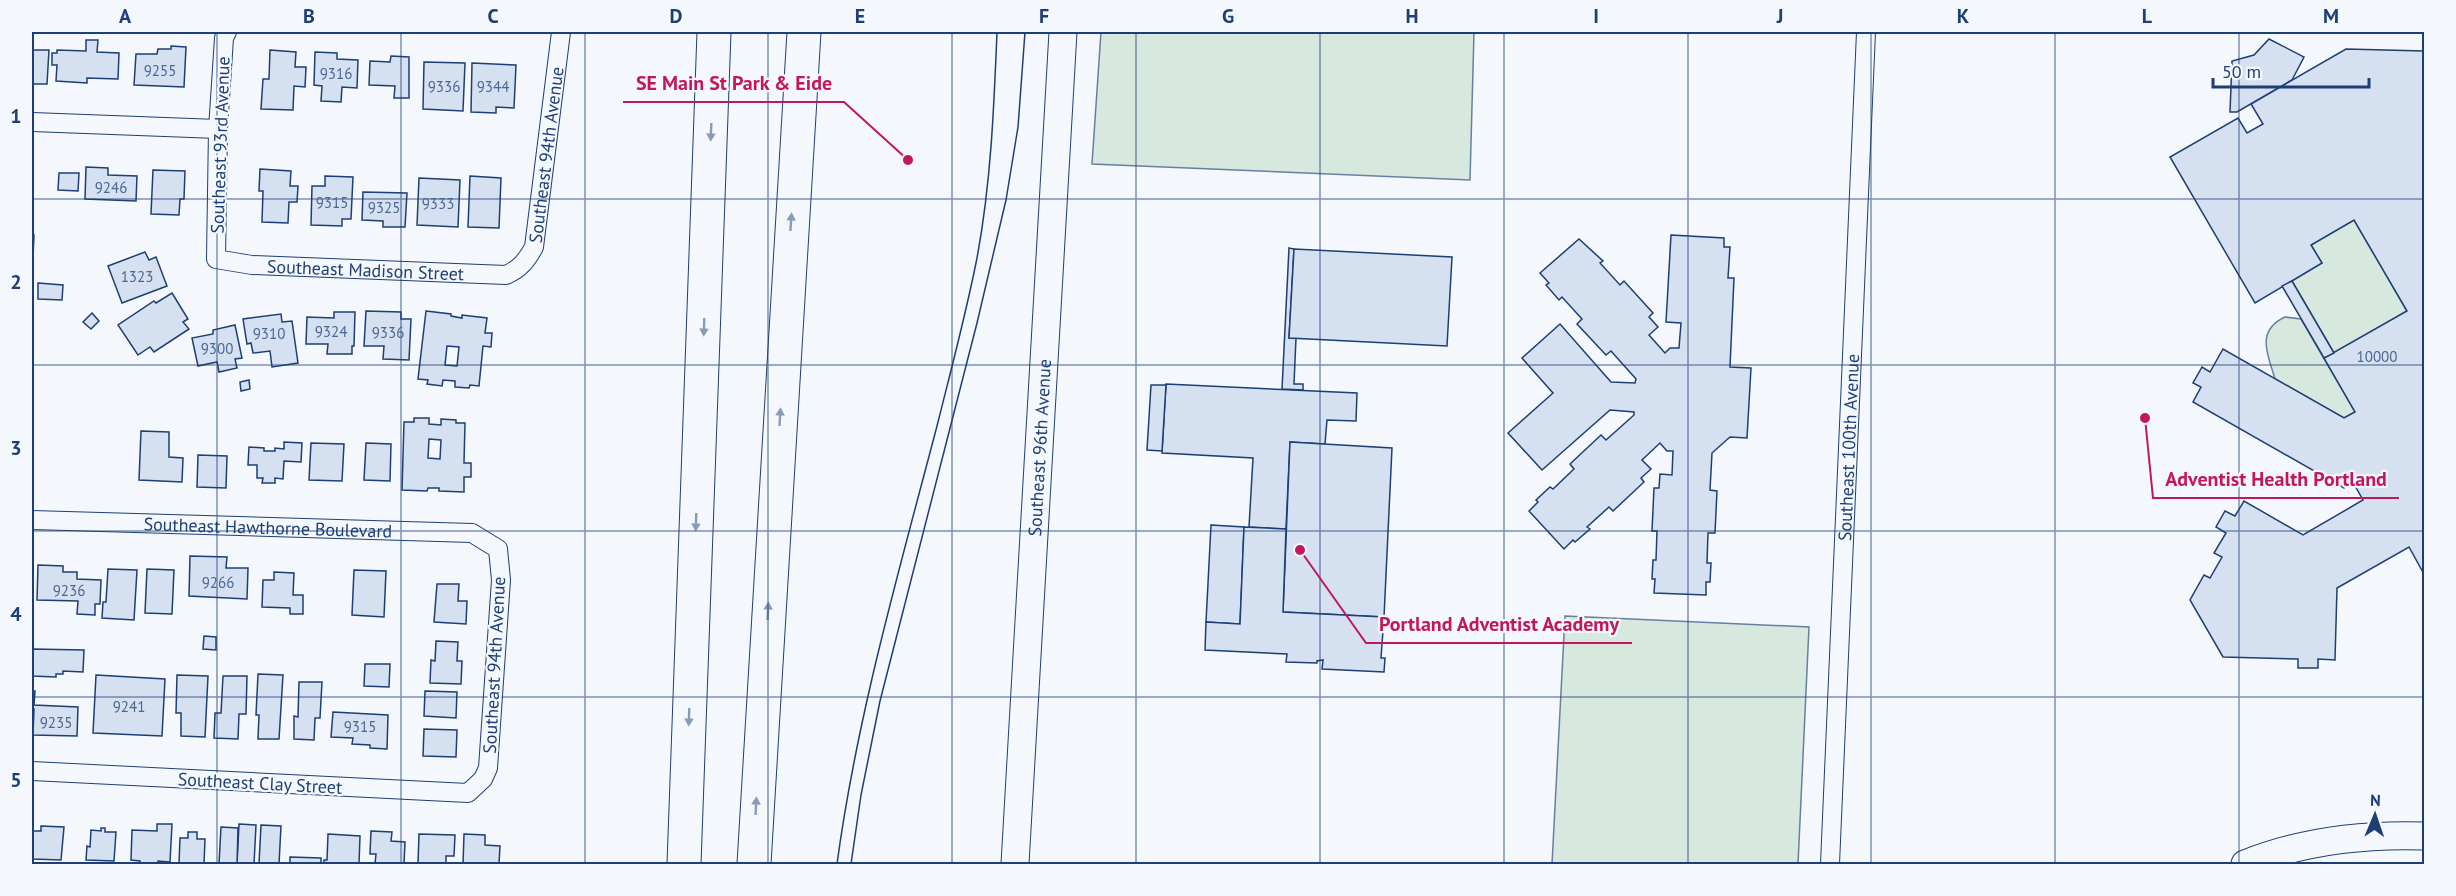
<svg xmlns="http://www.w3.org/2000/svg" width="2456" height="896" font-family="'PT Sans',sans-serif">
	<rect width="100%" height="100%" fill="#f4f7fb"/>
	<g fill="#d7e8df" stroke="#687fa3" stroke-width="1.5">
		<path d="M1101 32H1474L1470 180 1092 164Z"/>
		<path d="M2354 220 2407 311 2334 353 2292 281 2322 263 2311 245Z"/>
		<path d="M2285 317 2301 319 2355 412 2344 418 2275 379C2268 355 2255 331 2285 317Z"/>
		<path d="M1565 616 1809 627 1798 864H1552Z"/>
	</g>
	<g fill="#d5e0f0" stroke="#1d3f73" stroke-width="1.5" fill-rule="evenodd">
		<path d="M2269 39 2304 57 2292 80 2237 112H2230L2232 61 2254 55Z"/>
		<path d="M86 40H98L97 52 119 53 118 79 87 78V83L56 81 57 65H52V53H57V50L86 51Z"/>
		<path d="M171 46 186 47 184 87 134 85 136 54H157L158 49H171Z"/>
		<path d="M2346 49 2424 51V574L2409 547 2337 588 2335 660 2318 659V668H2298V659L2223 657 2190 600 2204 575 2210 578 2222 557 2214 553 2226 533 2216 527 2225 511 2235 516 2244 501 2303 535 2363 500 2350 477 2344 488 2193 402 2201 387 2193 383 2202 367 2210 372 2223 349 2344 418 2355 412 2324 358 2407 311 2354 220 2311 245 2322 263 2255 303 2170 157 2238 118 2247 133 2263 124 2251 104Z"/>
		<path d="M32 50H49L47 84H32Z"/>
		<path d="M270 50 296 52 295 67H306L305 87 294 86 293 110 261 109 263 79H269Z"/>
		<path d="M315 52 337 53V59L358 60 357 88 342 87 341 102 321 101 322 86 314 85Z"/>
		<path d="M391 56 409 57V98H394L395 86 369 85 370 61 390 62Z"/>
		<path d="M424 62 465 63 463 111 423 109Z"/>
		<path d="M472 63 516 65 514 108 496 107V113L471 112Z"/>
		<path d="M86 167 108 168V175L137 176 136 201 85 199Z"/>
		<path d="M260 169 291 171 290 186H298L297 202H289L288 223 262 222 263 191H259Z"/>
		<path d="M153 170 185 171 184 199H180L179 215 151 214Z"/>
		<path d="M59 173H79L78 191 58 190Z"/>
		<path d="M325 176 353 177 351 219H342V226L311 225 312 186H325Z"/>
		<path d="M470 176 501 178 499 228 468 227Z"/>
		<path d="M419 178 460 180 458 227 417 225Z"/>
		<path d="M363 192 407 193 405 227H383V221L362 220Z"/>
		<path d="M32 235H34L32 278Z"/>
		<path d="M1671 235 1724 238V247H1730L1728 278H1734L1730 367 1751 368 1747 438 1730 437 1712 453 1710 490 1717 491 1715 533H1708L1707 563H1711L1710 582H1706V595L1654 593 1655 579H1652L1653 560H1656L1657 531H1652L1654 488H1659L1660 474 1672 475 1673 451H1667L1660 443 1642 460 1651 469 1641 478 1644 482 1613 511 1609 507 1587 527 1590 529 1575 542 1573 540 1564 549 1529 511 1538 502 1536 500 1550 487 1553 489 1574 469 1570 464 1601 435 1606 440 1634 415V412L1610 410 1542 470 1508 433 1553 393 1522 358 1560 324 1611 382 1635 383 1636 379 1611 351 1606 355 1577 324 1582 319 1562 297 1559 300 1546 285 1549 283 1540 273 1579 239 1603 261 1600 263 1620 285 1624 281 1653 313 1649 317 1658 327 1649 335 1665 353 1670 348H1679L1681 323 1666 322Z"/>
		<path d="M1289 248 1294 249 1289 338H1296L1294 384H1303V390L1282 389Z"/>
		<path d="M1294 249 1452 257 1447 346 1289 338Z"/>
		<path d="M145 252 149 260 156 257 167 286 122 303 108 266Z"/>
		<path d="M2292 281 2334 353 2324 358 2282 286Z"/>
		<path d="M38 283 63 285 62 300 38 299Z"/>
		<path d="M172 293 188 319 183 322 189 329 154 352 150 347 138 355 118 325 154 301 156 303Z"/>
		<path d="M366 311 401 312V319H411L409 360 383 359 384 346H364Z"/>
		<path d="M426 311 451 314V316L462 318V315L487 318 485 333H492L491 347 483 346 479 386 470 385 469 388 455 387V381L443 380 442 386 427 384 428 380 418 379ZM447 346 459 347 457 366 445 365Z"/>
		<path d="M334 312H355L354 346H352V354H327L328 344H306L307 317 334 318Z"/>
		<path d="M92 313 99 321 91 329 83 322Z"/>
		<path d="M281 314 282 322 292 321 298 363 272 367 270 351 253 353 251 343 247 344 243 319Z"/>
		<path d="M235 325 242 358 235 359 237 368 219 372 217 362 198 366 192 338 213 334V330Z"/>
		<path d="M249 380 250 389 241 391 240 382Z"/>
		<path d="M1166 384 1357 393 1356 421 1327 420 1325 444 1290 442 1286 529 1249 527 1253 458 1162 453Z"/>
		<path d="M1151 385H1166L1162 451 1147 450Z"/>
		<path d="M414 418H429V424L441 425V419L456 420V423H465L464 463H471V477H464V492L439 491V488H428L427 491 402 490 404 422H414ZM429 439 441 440 440 459 428 458Z"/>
		<path d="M141 431 169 432V457L183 458 182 482 139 480Z"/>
		<path d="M284 442 302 443 301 462 284 461 283 479 275 478V483H262L263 478H257V465H248L249 447 264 448V451H275V448L284 449Z"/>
		<path d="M1290 442 1392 448 1384 617 1283 612Z"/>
		<path d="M311 443 344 444 342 481 309 480Z"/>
		<path d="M366 443 391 444 390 481 364 480Z"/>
		<path d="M198 455 227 456 226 488 197 487Z"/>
		<path d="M1211 525 1244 527 1240 624 1206 622Z"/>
		<path d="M1244 527 1286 529 1283 612 1384 617 1381 658H1385L1384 672 1322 669 1323 660 1317 661V663L1286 662 1287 654 1205 650 1206 622 1240 624Z"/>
		<path d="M190 556 227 557 226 568H248L247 599 189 596Z"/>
		<path d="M38 565 63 566V572H77V579L101 580 100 604H95V615L77 614 78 601 37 600Z"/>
		<path d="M108 569 137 570 134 620 102 618 103 602H106Z"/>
		<path d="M147 569 174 570 172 614 145 613Z"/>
		<path d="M354 570 386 571 384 617 352 615Z"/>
		<path d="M274 572 294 573 293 595H303V614H290V608L262 607 263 580H274Z"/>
		<path d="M437 584H459L458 601H467L466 624 434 622Z"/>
		<path d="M204 636 216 637V650L203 649Z"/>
		<path d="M436 641 458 642 457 661H462L461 684 430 683 431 660 435 661Z"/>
		<path d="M32 649 84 650 83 672 63 671V674H56V677L32 676Z"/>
		<path d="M365 664H390L389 687 364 686Z"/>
		<path d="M258 674 283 675 279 739H258L259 715H256Z"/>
		<path d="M96 675 165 679 162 736 93 733Z"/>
		<path d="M177 675 208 676 205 737 181 736V713H176Z"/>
		<path d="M223 676H247L246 714H239L238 739 214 738 215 713H221Z"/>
		<path d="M299 682H322L320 718H315L314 740 294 739V716L298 717Z"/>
		<path d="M32 691H35L34 705 78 707 77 736 33 735 34 709H32Z"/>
		<path d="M425 691 457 692 456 718 424 716Z"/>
		<path d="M333 712 388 715 387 749 370 748V745L352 744 353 738 331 737Z"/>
		<path d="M424 729 457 730 456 757 423 756Z"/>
		<path d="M157 824H172L170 862 158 861V864H140V861L131 860 132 830 157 831Z"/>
		<path d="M239 824 256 825 254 864H237Z"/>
		<path d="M261 825 281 826 279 864H259Z"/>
		<path d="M41 826 64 827 61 860 32 859V831H41Z"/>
		<path d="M221 827 238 828 237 864H219Z"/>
		<path d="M101 828H105V832H116L114 861 86 860 87 846 90 847 91 830 101 831Z"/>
		<path d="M371 831 392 832 391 841 405 842 404 864H375L376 854H370Z"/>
		<path d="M188 832H197V839H205L204 864H179L180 838H188Z"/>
		<path d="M328 834 360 836 359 864H324V860H327Z"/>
		<path d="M419 834 455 835 454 856H446V864H418Z"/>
		<path d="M464 834 485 835V845L500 846 499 864H463Z"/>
		<path d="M290 857 321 858V864H290Z"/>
	</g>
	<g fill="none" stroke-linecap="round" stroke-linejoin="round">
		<g stroke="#1d3f73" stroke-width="20">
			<g id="street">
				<path id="s1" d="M227 32 224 38 218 129 216 259 252 265 506 275C520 269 527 260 534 247L561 32"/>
				<path d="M32 122 218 129"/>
				<path id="s2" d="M32 520 472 533 498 549 501 580 488 768 483 779 468 793 32 771"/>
				<path id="s3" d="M1830 864 1866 32"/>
			</g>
		</g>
		<g stroke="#1d3f73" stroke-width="29">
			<g id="secondary">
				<path id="s4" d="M1015 864 1063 32"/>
				<path d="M2245 864C2302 841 2364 834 2424 836"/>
			</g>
		</g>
		<g stroke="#1d3f73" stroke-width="35">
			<g id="highway">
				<path d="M684 864 714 32"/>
				<path d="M754 864 804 32"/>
			</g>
		</g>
		<use href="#street" stroke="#f4f7fb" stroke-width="18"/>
		<use href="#secondary" stroke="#f4f7fb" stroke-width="27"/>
		<use href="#highway" stroke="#f4f7fb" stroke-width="33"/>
		<g stroke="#1d3f73" stroke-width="1.5">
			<path d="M837 864C857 716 899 571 937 426 951 370 966 314 977 258 991 183 994 107 997 32"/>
			<path d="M851 864 861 795 880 701 977 323 1006 200 1018 127 1025 32"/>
		</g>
	</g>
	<defs><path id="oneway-solid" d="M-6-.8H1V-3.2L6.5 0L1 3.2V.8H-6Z" transform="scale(1.5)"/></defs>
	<g fill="#889bb7">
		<use href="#oneway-solid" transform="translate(711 132) rotate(92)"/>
		<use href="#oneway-solid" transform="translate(791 222) rotate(-86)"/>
		<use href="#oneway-solid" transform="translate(704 327) rotate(92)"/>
		<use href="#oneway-solid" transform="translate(780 417) rotate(-87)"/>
		<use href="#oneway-solid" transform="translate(696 522) rotate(92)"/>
		<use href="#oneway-solid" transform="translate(768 611) rotate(-87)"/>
		<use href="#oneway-solid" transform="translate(689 717) rotate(92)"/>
		<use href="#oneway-solid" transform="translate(756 806) rotate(-87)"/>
	</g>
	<path fill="none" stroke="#1d3f73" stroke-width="1.5" stroke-opacity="0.55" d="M217 32V864M401 32V864M585 32V864M768 32V864M952 32V864M1136 32V864M1320 32V864M1504 32V864M1688 32V864M1871 32V864M2055 32V864M2239 32V864M32 199H2424M32 365H2424M32 531H2424M32 697H2424"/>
	<g text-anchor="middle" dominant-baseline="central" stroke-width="4.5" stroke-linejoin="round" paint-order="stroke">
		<g font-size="15" fill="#4b6792">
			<text x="160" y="70">9255</text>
			<text x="336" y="73">9316</text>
			<text x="444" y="86">9336</text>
			<text x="493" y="86">9344</text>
			<text x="111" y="187">9246</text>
			<text x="332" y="202">9315</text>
			<text x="438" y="203">9333</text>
			<text x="384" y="207">9325</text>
			<text x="137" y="276">1323</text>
			<text x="331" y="331">9324</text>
			<text x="388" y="332">9336</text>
			<text x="269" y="333">9310</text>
			<text x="217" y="348">9300</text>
			<text x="2377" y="356">10000</text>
			<text x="218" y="582">9266</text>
			<text x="69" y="590">9236</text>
			<text x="129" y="706">9241</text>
			<text x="56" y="722">9235</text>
			<text x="360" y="726">9315</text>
		</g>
		<g font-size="18" fill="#1d3f73" stroke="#f4f7fb">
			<text transform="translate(220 145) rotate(-88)">Southeast 93rd Avenue</text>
			<text stroke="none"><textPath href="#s1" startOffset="652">Southeast 94th Avenue</textPath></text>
			<text stroke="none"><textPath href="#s1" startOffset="378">Southeast Madison Street</textPath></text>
			<text stroke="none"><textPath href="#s4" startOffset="417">Southeast 96th Avenue</textPath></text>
			<text stroke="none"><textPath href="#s3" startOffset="417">Southeast 100th Avenue</textPath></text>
			<text stroke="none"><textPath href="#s2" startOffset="236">Southeast Hawthorne Boulevard</textPath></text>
			<text transform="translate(494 665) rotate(-87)">Southeast 94th Avenue</text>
			<text transform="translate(260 783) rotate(3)">Southeast Clay Street</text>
		</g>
	</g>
	<path fill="none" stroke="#c2185b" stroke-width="2" d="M908 160L844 102H623M2145 418L2153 498H2399M1300 550L1366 643H1632"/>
	<g fill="#c2185b" stroke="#f4f7fb" stroke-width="2">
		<circle cx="908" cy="160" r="6"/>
		<circle cx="2145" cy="418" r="6"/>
		<circle cx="1300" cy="550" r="6"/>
	</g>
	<g font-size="20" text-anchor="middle" font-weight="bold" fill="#c2185b" stroke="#f4f7fb" stroke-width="4.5" stroke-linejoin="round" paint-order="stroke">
		<text x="734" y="90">SE Main St Park &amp; Eide</text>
		<text x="2276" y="486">Adventist Health Portland</text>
		<text x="1499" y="631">Portland Adventist Academy</text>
	</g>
	<rect width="2456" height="896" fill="none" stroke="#f4f7fb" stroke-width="66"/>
	<g transform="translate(2375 815) rotate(2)" stroke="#f4f7fb" stroke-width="4.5" paint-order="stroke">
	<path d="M0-4.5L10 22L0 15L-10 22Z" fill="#1d3f73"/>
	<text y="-9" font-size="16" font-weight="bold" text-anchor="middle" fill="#1d3f73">N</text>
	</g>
	<path d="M2213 78v9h156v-9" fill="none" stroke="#1d3f73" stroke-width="3"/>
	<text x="2222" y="78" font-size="18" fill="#1d3f73" stroke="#f4f7fb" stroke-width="4.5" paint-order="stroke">50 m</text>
	<rect x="33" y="33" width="2390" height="830" fill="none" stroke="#1d3f73" stroke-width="2"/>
	<g font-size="20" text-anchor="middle" font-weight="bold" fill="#1d3f73">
		<text x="125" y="23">A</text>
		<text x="309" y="23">B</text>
		<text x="493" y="23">C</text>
		<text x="676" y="23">D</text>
		<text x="860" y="23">E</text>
		<text x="1044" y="23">F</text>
		<text x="1228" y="23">G</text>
		<text x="1412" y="23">H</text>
		<text x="1596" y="23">I</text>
		<text x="1780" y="23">J</text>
		<text x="1963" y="23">K</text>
		<text x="2147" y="23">L</text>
		<text x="2331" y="23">M</text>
		<text x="16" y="123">1</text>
		<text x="16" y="289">2</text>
		<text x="16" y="455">3</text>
		<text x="16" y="621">4</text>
		<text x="16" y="787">5</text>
	</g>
</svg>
